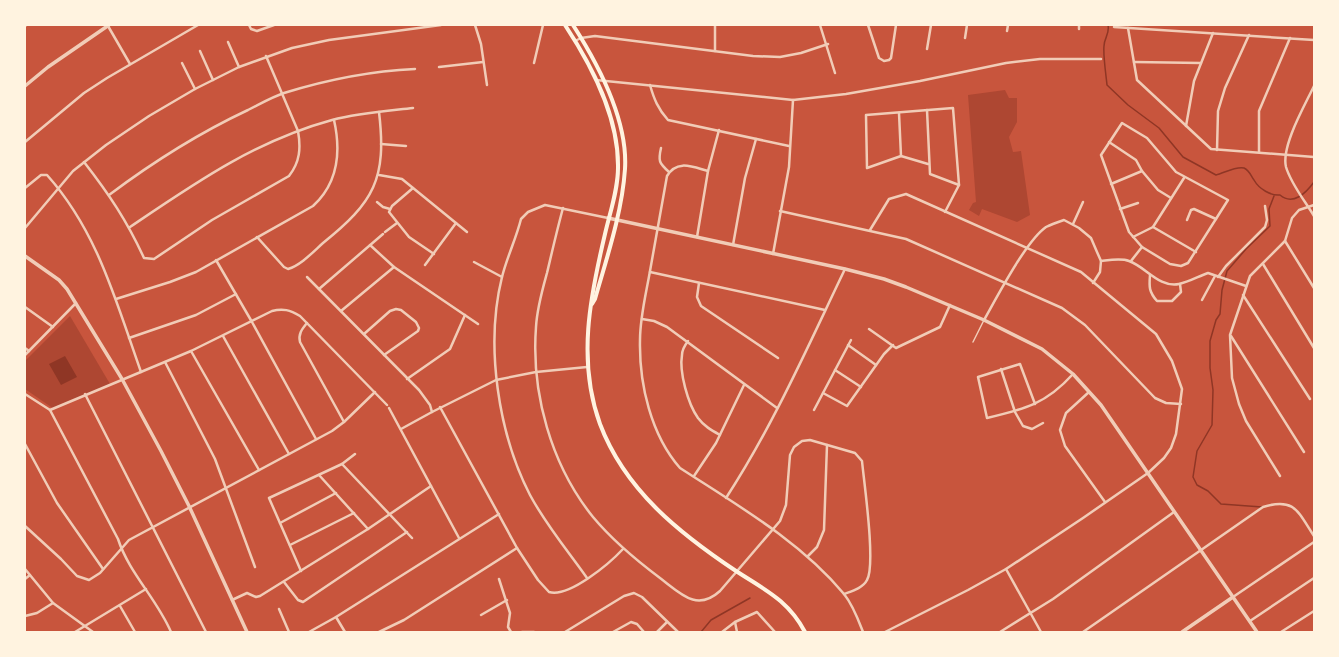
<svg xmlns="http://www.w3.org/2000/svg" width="1339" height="657" font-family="'Zilla Slab',serif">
	<rect width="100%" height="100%" fill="#c8553d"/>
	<g fill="#ae4732">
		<path d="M1005 90 1009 98H1017V122L1009 137 1013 152 1021 151 1030 215 1017 222 982 209 979 216 969 210 973 203 976 202 968 95Z"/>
		<path d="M70 316 110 384 54 409 25 389V361Z"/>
	</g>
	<path fill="#8f3625" d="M65 356 77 377 61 385 49 364Z"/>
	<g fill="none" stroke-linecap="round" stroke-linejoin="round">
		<g stroke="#8f3625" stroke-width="1.5">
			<path d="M1108 25C1110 34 1104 38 1104 46 1103 55 1106 75 1107 85L1128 105 1159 128 1183 157 1216 175C1224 173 1236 166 1244 168 1250 171 1251 176 1254 180 1259 189 1271 196 1280 195 1293 206 1306 193 1314 182"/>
			<path d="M1262 507 1221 504 1208 491 1197 485 1193 477 1197 451 1212 425 1213 390 1210 368V341L1216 320 1220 314 1222 290 1227 271 1246 249 1270 226 1269 209 1274 196"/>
			<path d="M701 632 711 620 750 598"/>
		</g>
		<path stroke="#f1ccb7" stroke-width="1.5" d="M973 342 984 320"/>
		<g stroke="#f1ccb7" stroke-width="2.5">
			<path d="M249 25 251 29 257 31 274 25"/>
			<path d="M475 25 481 44 487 85"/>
			<path d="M820 25 835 73"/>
			<path d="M868 25 879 58 884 61 889 60 891 58 896 25"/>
			<path d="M25 26 26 25"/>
			<path d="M108 26 130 64"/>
			<path d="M1114 27 1314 40"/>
			<path d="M1128 28 1137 80 1211 149 1314 157"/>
			<path d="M1079 29V25"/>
			<path d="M1007 31 1008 25"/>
			<path d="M965 38 967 25"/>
			<path d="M575 41 581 38 595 36 753 56 780 57 801 53 828 44"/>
			<path d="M228 42 239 67"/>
			<path d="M927 49 931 25"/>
			<path d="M200 51 213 80"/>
			<path d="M715 51V25"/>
			<path d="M1134 62 1201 63"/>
			<path d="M182 63 195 89"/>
			<path d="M534 63 543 25"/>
			<path d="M439 67 483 62"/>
			<path d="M596 80 793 100 846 94 920 81 1006 63 1040 59H1101"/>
			<path d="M650 85C654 99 658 109 668 120L789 146"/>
			<path d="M1314 86C1305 105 1281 146 1286 167 1291 184 1305 201 1314 216"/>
			<path d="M927 110 930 174 959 185"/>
			<path d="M899 113 901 156"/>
			<path d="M1122 123 1147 138 1176 172 1228 200 1188 263 1181 266 1170 264 1142 247 1129 232 1101 155Z"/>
			<path d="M1186 126 1194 81 1213 33"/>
			<path d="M25 142 84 93 107 78 198 25"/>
			<path d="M1109 142 1136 160 1142 171 1158 190 1171 198"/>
			<path d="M381 144 406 146"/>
			<path d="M661 148C658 161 659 163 669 172"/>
			<path d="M1217 150 1218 111 1225 88 1249 35"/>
			<path d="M1259 152V111L1290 38"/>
			<path d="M84 162C109 194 127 221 144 258L154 259 212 220 289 176C300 162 301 148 298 131L266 56"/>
			<path d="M928 164 901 156 867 168 866 115 953 108 959 185 945 212"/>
			<path d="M708 171C693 167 677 159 667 176 661 208 656 239 650 271 646 294 640 317 640 340 639 384 651 435 680 468 737 505 800 541 844 594 853 605 858 619 863 632"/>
			<path d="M379 175 402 179 467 232"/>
			<path d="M1111 184 1142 171"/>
			<path d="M25 188 41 175H47C98 232 116 302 141 372"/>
			<path d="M413 188 392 206 389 212 409 237 434 254"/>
			<path d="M109 195C153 162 199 133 248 110 260 104 272 97 284 93 326 80 371 71 415 69"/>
			<path d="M377 202 383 207 390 209"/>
			<path d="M563 208C557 230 552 252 547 273 542 291 537 308 536 327 531 393 551 465 593 517 613 541 636 560 660 578 681 594 697 612 720 591L780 521 786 505 790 455 794 447 802 441 810 440 855 453 862 461C864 482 876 565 867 580 863 588 852 591 844 594"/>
			<path d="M1120 209 1138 203"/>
			<path d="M780 211 906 239 1062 308 1085 325 1155 398 1166 403 1181 404"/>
			<path d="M1187 220 1191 210 1194 209 1216 219"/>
			<path d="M1073 224 1083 202"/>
			<path d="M130 227C195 183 255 141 332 120 358 113 386 111 413 108"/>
			<path d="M1153 227 1196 252"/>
			<path d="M25 228 73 171 106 145 149 116 195 89 239 67 292 48 329 40 441 25"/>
			<path d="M870 230 889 199 906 194 1081 272 1156 334 1172 361 1182 389 1176 434 1171 448 1164 458 1148 473 1083 518 1006 569 968 590 885 632"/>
			<path d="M385 232 397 223"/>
			<path d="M257 237 284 267 288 269C301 265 313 252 323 243 374 202 387 179 379 112"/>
			<path d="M697 237 708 171 719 130"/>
			<path d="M1133 237 1153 227 1184 178"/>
			<path d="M1285 241 1314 288"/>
			<path d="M370 245 394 267 478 324"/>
			<path d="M733 245 745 178 756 139"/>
			<path d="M773 254 789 167 793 100"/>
			<path d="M216 260 252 322 316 439"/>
			<path d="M1101 261C1110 260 1121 258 1129 261 1146 267 1159 288 1179 284 1189 282 1199 276 1208 273L1246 286"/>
			<path d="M1131 261 1142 247"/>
			<path d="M474 262 502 277"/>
			<path d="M1263 264 1314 348"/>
			<path d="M425 265 456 223"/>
			<path d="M650 272 825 310"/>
			<path d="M1150 275C1149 287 1149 292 1157 301H1172L1181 292 1180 284"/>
			<path d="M307 277 419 390 430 405 432 412"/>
			<path d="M1218 277 1226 266 1265 227 1267 220 1265 206"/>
			<path d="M699 283 697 297 701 306 778 358"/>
			<path d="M319 289 383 234"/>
			<path d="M1243 295 1310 399"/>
			<path d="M116 299 170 282 196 272 313 206C338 183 341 151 334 120"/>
			<path d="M1202 300 1215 276"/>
			<path d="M25 307 53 327"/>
			<path d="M341 311 394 267"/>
			<path d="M642 319 654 321 667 327 777 408"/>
			<path d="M984 320C997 297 1026 241 1046 227 1052 224 1058 222 1064 220L1079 228 1091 238 1097 252 1101 261 1100 272 1093 283"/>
			<path d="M307 323C302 329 298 334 300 342L344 422"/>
			<path d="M869 329 896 348 940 327 950 305"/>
			<path d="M364 334 390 311 396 309 401 310 416 322 419 328 418 331 384 355"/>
			<path d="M223 336 289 454"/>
			<path d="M1231 336 1304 452"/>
			<path d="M129 338 196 315 236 294"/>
			<path d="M688 341C685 345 682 350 682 355 679 372 688 404 698 418 704 426 711 430 720 435"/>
			<path d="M848 345 876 365"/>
			<path d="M25 348 29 351"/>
			<path d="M191 351 259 470"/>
			<path d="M25 355 76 303"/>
			<path d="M165 362 215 459 255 567"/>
			<path d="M1001 369 1015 412 1023 426 1032 429 1043 423"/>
			<path d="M835 370 861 387"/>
			<path d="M407 379 450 349 465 315"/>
			<path d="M1089 392 1066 413 1060 430 1065 446 1105 502"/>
			<path d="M823 393 847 406 884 354 893 345"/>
			<path d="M25 394 50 410 118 539C129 573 157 599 171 632"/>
			<path d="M85 394 206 632"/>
			<path d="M1035 404 1020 364 978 377 987 418C1025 409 1046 404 1073 374"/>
			<path d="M440 407 517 548 538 580 549 592C569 598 610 563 623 549"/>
			<path d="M389 408 459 538"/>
			<path d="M50 410 191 351 272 311C283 308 290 310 300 316L387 405"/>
			<path d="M814 410 851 340"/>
			<path d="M401 429 432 412 496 380 536 372 587 367"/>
			<path d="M25 444 57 503 103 569"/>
			<path d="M342 464 412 538"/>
			<path d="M319 475 368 529"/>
			<path d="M694 476 716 443 744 385"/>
			<path d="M1280 476 1246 421 1239 404 1232 378 1230 335 1250 276 1285 241 1292 218 1299 210 1314 205"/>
			<path d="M726 498C773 426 808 346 845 269"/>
			<path d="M280 523 336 493"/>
			<path d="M25 526 61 559 77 576 89 580 100 573 129 540 332 431 344 422 375 392"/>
			<path d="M290 545 354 513"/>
			<path d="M808 556 817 547 824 530 827 445"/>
			<path d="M25 569 53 603 93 632"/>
			<path d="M1006 569 1041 632"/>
			<path d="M301 571 269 498 342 464 355 454"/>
			<path d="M587 578C568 551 546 525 530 495 498 433 485 345 502 277 507 257 516 239 521 219L528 212 545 205 608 218"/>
			<path d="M25 579 30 575"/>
			<path d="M499 579 510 613 508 627 511 632"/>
			<path d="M284 582 298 600 303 602 407 532"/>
			<path d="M1233 597 1314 542"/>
			<path d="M232 600 247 593 256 597 260 596 368 529 431 486"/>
			<path d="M120 606 135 632"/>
			<path d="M279 609 289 632"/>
			<path d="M481 615 507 600"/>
			<path d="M25 616 37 613 53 603"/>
			<path d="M336 617 345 632"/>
			<path d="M1250 621 1314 578"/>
			<path d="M735 622 737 632"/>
			<path d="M75 632 146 589"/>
			<path d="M309 632 336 617 499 514"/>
			<path d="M379 632 404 620 517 548"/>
			<path d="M522 632H534"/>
			<path d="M565 632 624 596 634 593 642 597 678 632"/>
			<path d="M613 632 631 622 637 624 644 632"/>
			<path d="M657 632 667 622"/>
			<path d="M722 632 735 622 757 612 775 632"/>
			<path d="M1000 632 1053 599 1174 512"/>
			<path d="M1083 632 1263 507C1295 497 1298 512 1314 536"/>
			<path d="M1281 632 1314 611"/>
		</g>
		<g stroke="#f1ccb7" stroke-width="3.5">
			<path d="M25 86 48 67 109 25"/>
			<path d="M608 218 845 269 884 279 906 287 984 320 1042 349 1073 374 1101 405 1257 632"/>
			<path d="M25 256 59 280 67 289 122 379 161 451 189 506 247 632"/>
			<path d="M1182 632 1233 597"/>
		</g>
		<g stroke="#fff3e0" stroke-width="4">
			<path d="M565 25C592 66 619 117 618 168 618 190 610 212 605 234 590 297 577 361 600 424 625 490 679 533 736 571 765 590 788 600 805 632"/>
			<path d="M573 25C598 64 628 121 625 169 622 213 607 257 595 299L592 304"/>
		</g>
	</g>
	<rect width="1339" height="657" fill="none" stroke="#fff3e0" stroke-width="52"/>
</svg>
